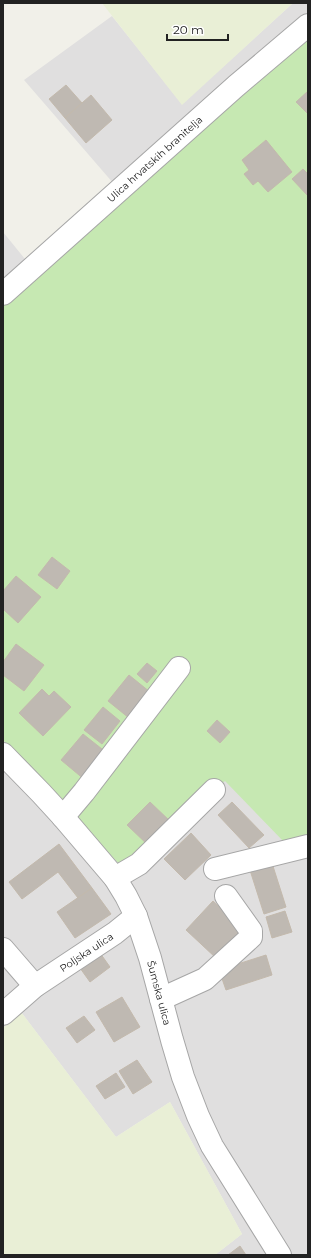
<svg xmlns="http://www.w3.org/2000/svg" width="311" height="1258" font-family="Montserrat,sans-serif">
	<rect width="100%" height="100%" fill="#f1f0e9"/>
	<g fill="#e0dfdf">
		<path d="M293 3H308V281L133 206 24 80 112 16 182 104Z"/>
		<path d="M3 232 46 285 3 325Z"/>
		<path d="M3 405 308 690V1255H215L242 1234 170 1102 116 1137 21 1012 3 1028Z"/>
	</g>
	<g fill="#e9efd6">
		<path d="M102 3H293L182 105Z"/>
		<path d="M21 1012 116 1137 170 1102 242 1234 215 1255H3V1028Z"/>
	</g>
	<path fill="#c6e8b2" d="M308 40V836L284 842 225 781 122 867 3 740V299Z"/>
	<g fill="#bfb9b2" stroke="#c3b9ac">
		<path d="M66 85 82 103 65 118 49 99Z"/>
		<path d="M308 91V114L296 102Z"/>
		<path d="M91 95 112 120 86 143 65 118Z"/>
		<path d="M266 140 292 172 268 192 258 181 253 185 244 174 249 170 242 160Z"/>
		<path d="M303 169 308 174V196L292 179Z"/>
		<path d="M52 557 70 571 57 589 38 575Z"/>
		<path d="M16 576 41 597 18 623 3 609V591Z"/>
		<path d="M16 644 44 665 24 691 3 675V662Z"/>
		<path d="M147 663 157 671 147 683 137 674Z"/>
		<path d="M129 675 150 692 129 718 108 701Z"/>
		<path d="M42 689 49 696 54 691 71 707 43 736 19 713Z"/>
		<path d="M103 707 120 721 102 744 84 730Z"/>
		<path d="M217 720 230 732 220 743 207 731Z"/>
		<path d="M83 734 107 753 85 780 61 760Z"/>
		<path d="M150 802 172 823 149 846 127 825Z"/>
		<path d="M232 802 264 835 249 848 218 815Z"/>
		<path d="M191 833 211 855 185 880 164 859Z"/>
		<path d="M59 844 92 888 78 898 58 872 22 899 9 882Z"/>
		<path d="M271 860 286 907 264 914 249 867Z"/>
		<path d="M92 888 111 914 75 938 57 912Z"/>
		<path d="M213 901 243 929 216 958 186 930Z"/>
		<path d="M285 911 292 932 272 938 266 917Z"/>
		<path d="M100 953 110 967 90 982 80 968Z"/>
		<path d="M266 955 272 975 226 990 219 970Z"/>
		<path d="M122 997 140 1027 114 1042 96 1012Z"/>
		<path d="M84 1016 95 1030 77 1043 66 1028Z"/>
		<path d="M137 1060 152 1082 133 1094 119 1071Z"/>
		<path d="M116 1073 125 1087 105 1099 96 1086Z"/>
		<path d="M240 1246 246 1255H228Z"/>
	</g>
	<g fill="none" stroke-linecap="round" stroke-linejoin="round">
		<g stroke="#a6a6a6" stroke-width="24">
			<g id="minor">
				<path id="s1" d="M3 294 236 86 308 25"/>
				<path id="s2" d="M3 754 41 793 63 817 115 878 126 896 136 916 150 958 172 1040 183 1077 198 1116 212 1146 280 1255"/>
				<path d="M63 817 84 792 179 668"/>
				<path d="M215 869 308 846"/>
				<path d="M115 878 139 864 214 790"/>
				<path d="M3 949 35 986"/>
				<path d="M161 999 205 979 251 937V931L226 896"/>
				<path id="s3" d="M3 1014 35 986 115 933 136 916"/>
			</g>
		</g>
		<use href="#minor" stroke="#fff" stroke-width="22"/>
	</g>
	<g text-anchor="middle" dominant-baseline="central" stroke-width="3" stroke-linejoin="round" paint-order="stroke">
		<g font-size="10" fill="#222" stroke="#fff">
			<text stroke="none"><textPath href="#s1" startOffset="203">Ulica hrvatskih branitelja</textPath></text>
			<text stroke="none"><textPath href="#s3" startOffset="104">Poljska ulica</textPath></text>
			<text stroke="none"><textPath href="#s2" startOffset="291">Šumska ulica</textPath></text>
		</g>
	</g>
	<rect width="311" height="1258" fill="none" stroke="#222222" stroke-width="8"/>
	<path d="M167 34v6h61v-6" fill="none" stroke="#222222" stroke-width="2"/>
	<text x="173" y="34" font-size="12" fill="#222222" stroke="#ffffff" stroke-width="3" paint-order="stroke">20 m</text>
</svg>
